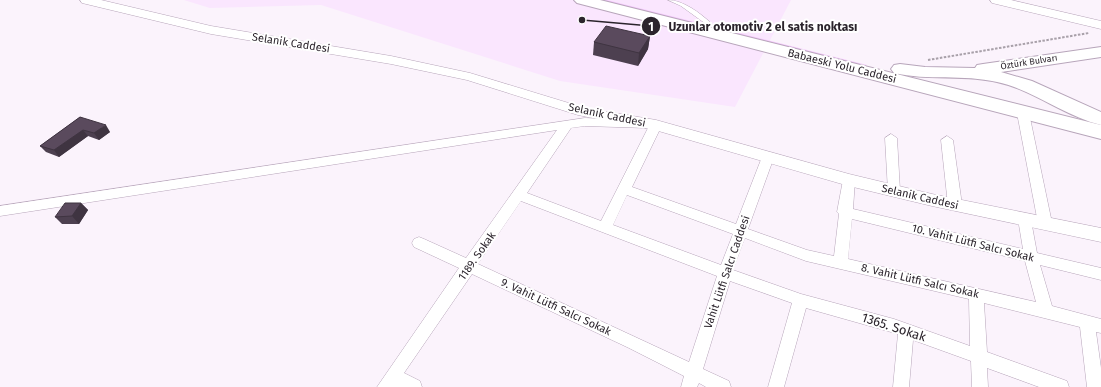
<svg xmlns="http://www.w3.org/2000/svg" width="1101" height="387" font-family="'Fira Sans',sans-serif">
	<rect width="100%" height="100%" fill="#fbf3fc"/>
	<path fill="#fae6fe" d="M184 0H791L735 107 560 81 321 5 210 8Z"/>
	<path fill="#f4c9fc" d="M597 0H607L867 65 863 66Z"/>
	<g fill="none" stroke-linecap="round" stroke-linejoin="round">
		<g stroke="#b7a5ba" stroke-width="1">
			<path id="service" d="M668 0C683 0 700 13 711 23L706 24 681 6Z"/>
		</g>
		<g stroke="#b7a5ba" stroke-width="1">
			<g id="minor">
				<path d="M1023 109 1029 113 1052 223 1050 227 1045 228 1040 227 1038 223 1017 113Z"/>
				<path d="M585 118 660 122 662 125 632 187 736 224 762 157 764 154H772L774 157 748 229 807 250 834 256 839 214 837 212 843 180 845 177H853L855 180 853 209 1023 249 1018 219 1020 215 1025 214 1030 215 1037 253 1101 268V280L1040 265 1052 306 1101 319V333L1096 332 1101 368V387H1087L1080 327 984 303 987 352 1067 381 1069 387H1039L987 368 988 387H972L971 361 913 340 909 387H893L898 334 806 308 784 387H768L792 303 730 281 703 369 729 381 731 387H706L699 383 697 387H681L684 376 629 348 472 274 404 373 420 381 422 387H377L459 268 414 247 412 243 414 239 419 237 424 239 466 258 557 130 0 216V206ZM585 126 648 128 601 221 527 193 571 128ZM627 195 733 234 721 265 613 225ZM521 201 717 276 689 362 478 264ZM852 219 1025 261 1036 302 848 259ZM745 238 806 261 969 299 970 346 894 319 801 294 733 270Z"/>
				<path d="M891 134 897 138 900 191 899 194H889L888 191 885 138Z"/>
				<path d="M947 136 953 140 962 205 960 208 955 210 950 208 948 205 941 140Z"/>
			</g>
		</g>
		<g stroke="#b7a5ba" stroke-width="1">
			<g id="tertiary">
				<path d="M80 0H101L211 26 391 56 470 73 585 108 656 120 849 174 932 194 1101 228V242L932 206 849 186 655 130 578 115 467 80 391 64 211 34 82 3Z"/>
				<path d="M990 0H1011L1101 21V29L992 3Z"/>
			</g>
		</g>
		<g stroke="#b7a5ba" stroke-width="2">
			<g id="trunk">
				<path d="M574 0H600L1101 125V139L577 3Z"/>
				<path d="M1101 47V57L1001 72 1032 81 1101 112V125C1064 116 1034 90 997 82 963 74 928 81 894 73L891 69 894 65 900 64 925 67 975 68 977 65 983 64Z"/>
			</g>
		</g>
		<path stroke="#a8a0a9" stroke-width="2" stroke-dasharray="2.5 1.5" stroke-linecap="butt" d="M928 60 1089 33"/>
		<use href="#service" fill="#fff" fill-rule="evenodd"/>
		<use href="#minor" fill="#fff" fill-rule="evenodd"/>
		<use href="#tertiary" fill="#fff" fill-rule="evenodd"/>
		<use href="#trunk" fill="#fff" fill-rule="evenodd"/>
	</g>
	<g fill="#4d4050">
		<path d="M650 36 648 49 638 66 593 55 594 42Z"/>
		<path d="M80 117 110 132 99 140 88 136 59 157 46 152 40 146Z"/>
		<path d="M81 203 88 210 79 224H62L55 217Z"/>
	</g>
	<g fill="#3f3441">
		<path d="M650 36 648 49 638 66 639 53Z"/>
		<path d="M106 125 110 132 99 140 94 133Z"/>
		<path d="M83 130 88 136 59 157 54 150Z"/>
		<path d="M81 203 88 210 79 224 72 216Z"/>
	</g>
	<g fill="#5a4a5d" stroke="#3f3441">
		<path d="M606 26 650 36 639 53 594 42Z"/>
		<path d="M80 117 106 125 94 133 83 130 54 150 40 146Z"/>
		<path d="M65 203H81L72 216 55 217Z"/>
	</g>
	<g text-anchor="middle" dominant-baseline="central" stroke-width="4" stroke-linejoin="round" paint-order="stroke">
		<g font-size="9" fill="#2b242c" stroke="#fff">
			<text transform="translate(1029 62) rotate(-9)">Öztürk Bulvarı</text>
		</g>
		<g font-size="11" fill="#2b242c" stroke="#fff">
			<text transform="translate(291 43) rotate(9)">Selanik Caddesi</text>
			<text transform="translate(842 66) rotate(14)">Babaeski Yolu Caddesi</text>
			<text transform="translate(607 115) rotate(12)">Selanik Caddesi</text>
			<text transform="translate(920 197) rotate(13)">Selanik Caddesi</text>
			<text transform="translate(973 243) rotate(14)">10. Vahit Lütfi Salcı Sokak</text>
			<text transform="translate(477 256) rotate(-55)">1189. Sokak</text>
			<text transform="translate(727 272) rotate(-71)">Vahit Lütfi Salcı Caddesi</text>
			<text transform="translate(920 281) rotate(13)">8. Vahit Lütfi Salcı Sokak</text>
			<text transform="translate(556 307) rotate(25)">9. Vahit Lütfi Salcı Sokak</text>
		</g>
		<g font-size="13" fill="#2b242c" stroke="#fff">
			<text transform="translate(894 327) rotate(18)">1365. Sokak</text>
		</g>
	</g>
	<path fill="none" stroke="#2b242c" stroke-width="1.5" d="M582 20L651 26"/>
	<g fill="#2b242c" stroke="#fff" stroke-width="1.5">
		<circle cx="582" cy="20" r="4"/>
		<circle cx="651" cy="26" r="10"/>
	</g>
	<g font-size="12" text-anchor="middle" font-weight="bold" fill="#fff">
		<text x="651" y="31">1</text>
	</g>
	<g font-size="12" text-anchor="middle" font-weight="bold" fill="#2b242c" stroke="#fff" stroke-width="4" stroke-linejoin="round" paint-order="stroke">
		<text x="763" y="31">Uzunlar otomotiv 2 el satis noktası</text>
	</g>
</svg>
